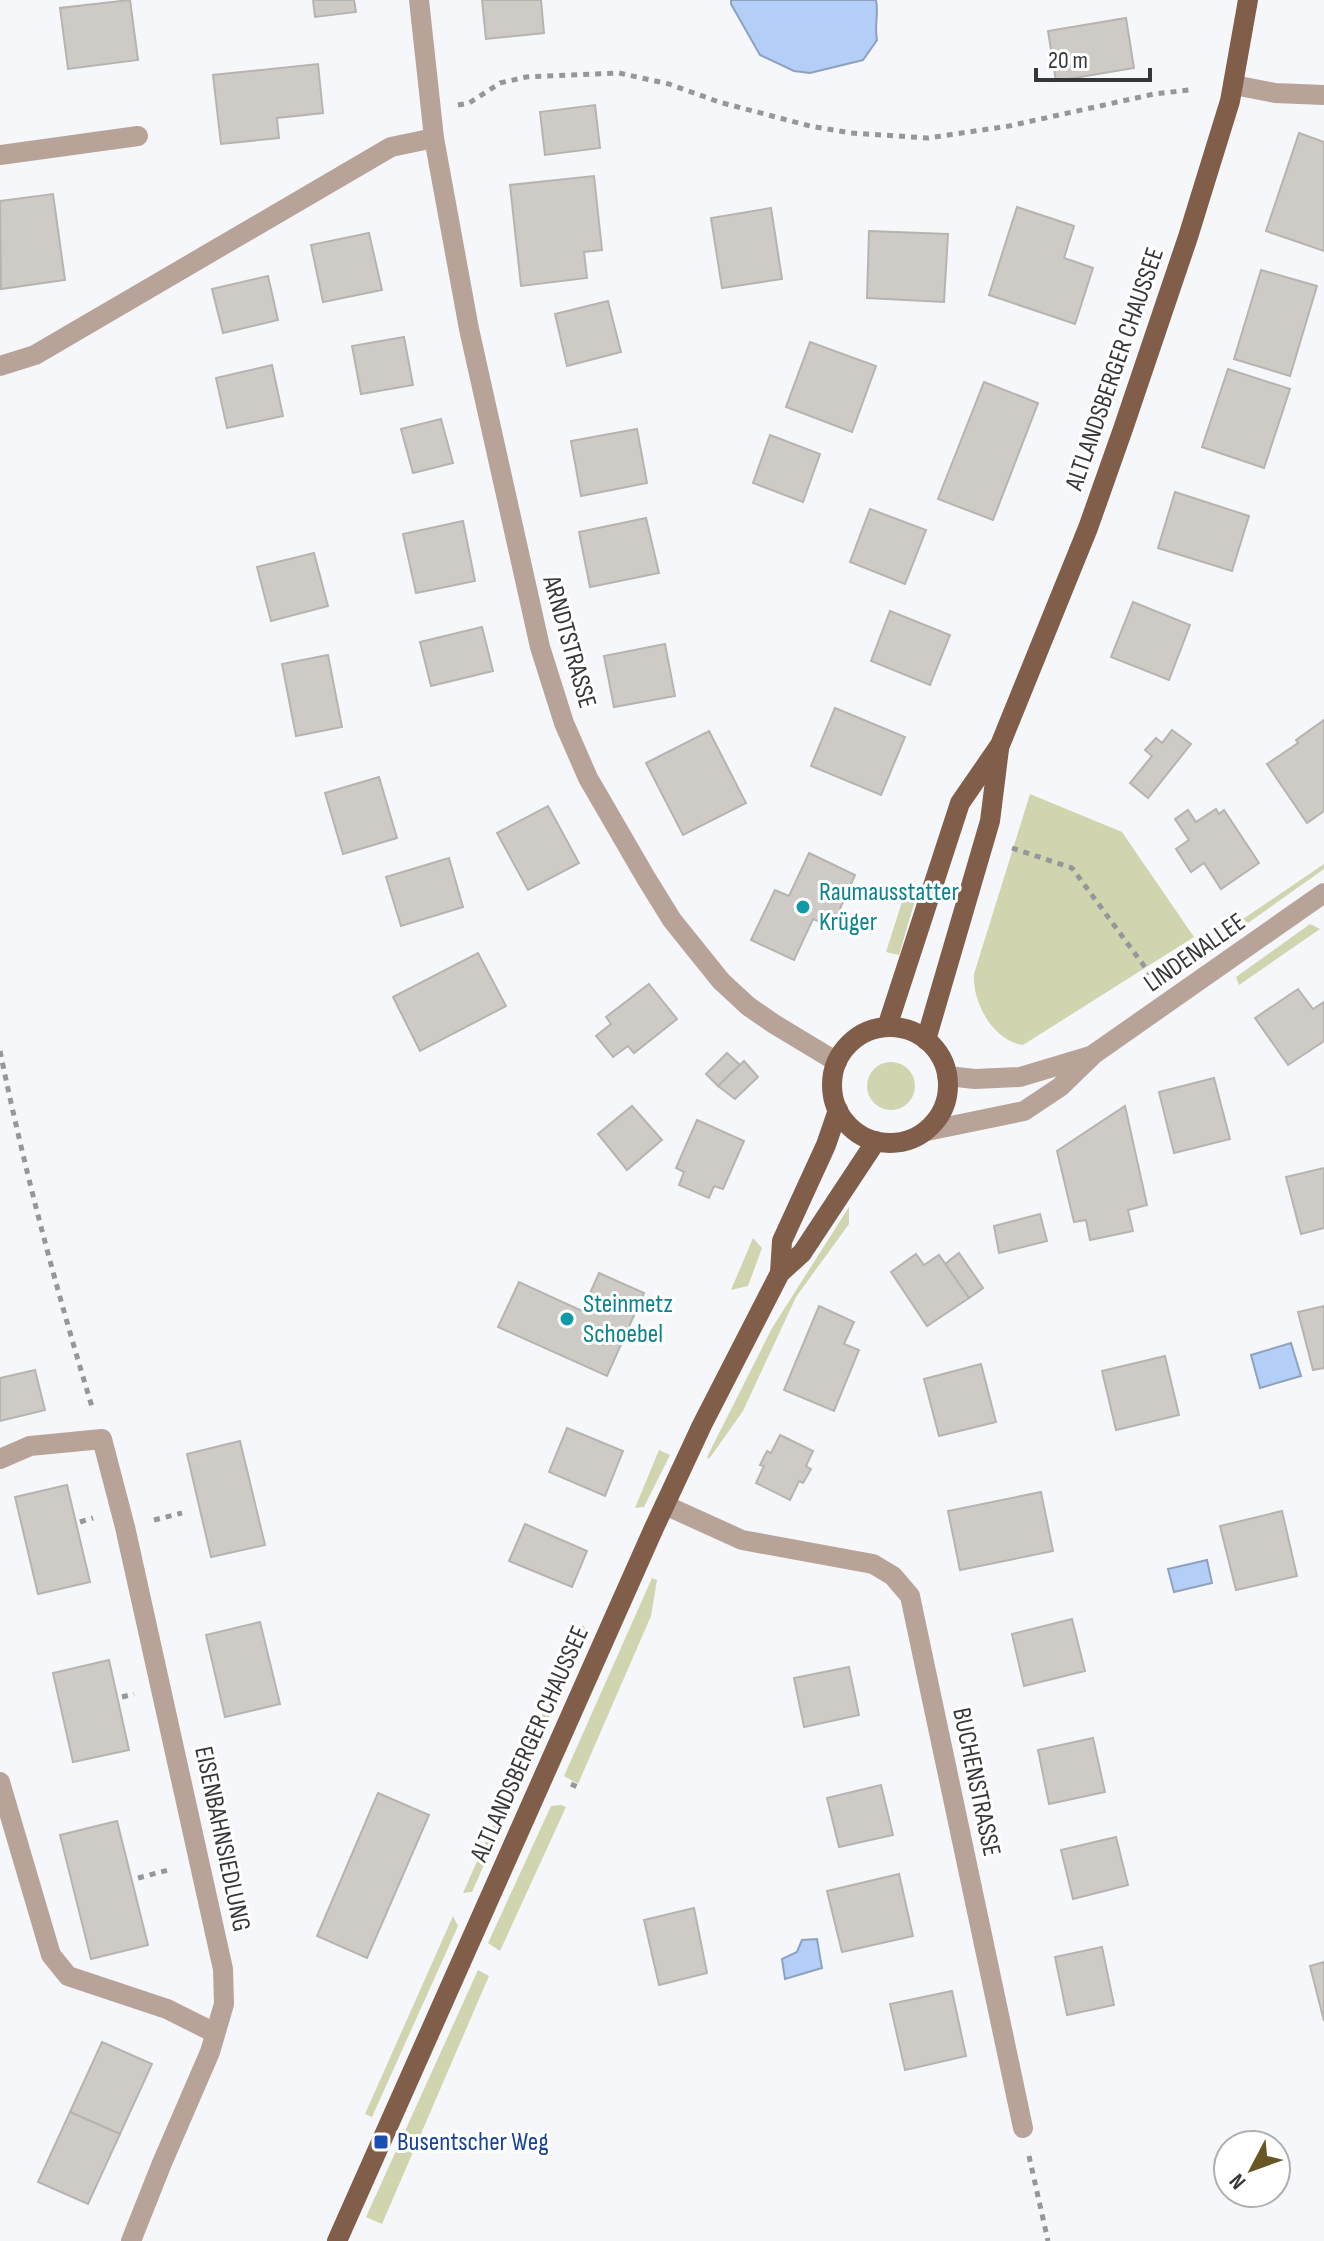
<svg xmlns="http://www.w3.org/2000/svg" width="1324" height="2241" font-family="'Sofia Sans Condensed',sans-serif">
	<rect width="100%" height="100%" fill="#f5f7fb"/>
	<g fill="#d0d5b0">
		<path d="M1030 794 1122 832 1194 937 1023 1045C993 1041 972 1002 974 974Z"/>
		<path d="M1324 864V869L1248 923 1243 919Z"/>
		<path d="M907 886 916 897 899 955 886 952Z"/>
		<path d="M1310 924 1320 929 1239 985 1236 977Z"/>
		<circle cx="891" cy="1086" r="24"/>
		<path d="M849 1207V1224L796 1297 743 1411 709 1459 707 1457 772 1328Z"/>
		<path d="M753 1238 762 1248 748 1286 731 1290Z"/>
		<path d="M659 1450 670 1455 644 1507 635 1508Z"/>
		<path d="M652 1578 657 1580 651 1616 578 1784 564 1776Z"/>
		<path d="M583 1625 588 1633 532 1755 525 1752Z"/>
		<path d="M521 1762 528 1765 472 1892 463 1893Z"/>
		<path d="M561 1805 566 1807 500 1951 488 1943 551 1806Z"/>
		<path d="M453 1916 458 1926 372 2117 365 2114Z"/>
		<path d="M478 1970 489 1976 382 2224 366 2217Z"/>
	</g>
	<g fill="#b3cff7" stroke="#8ea1be" stroke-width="2">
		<path d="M731 0H876C879 13 874 26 877 40L863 60 810 73 794 71 760 55 731 4Z"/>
		<path d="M1291 1343 1301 1376 1260 1388 1251 1355Z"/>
		<path d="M1207 1560 1212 1583 1174 1592 1168 1569Z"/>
		<path d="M817 1939 822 1968 785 1979 782 1959 797 1952 802 1940Z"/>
	</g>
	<g fill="#cecbc7" stroke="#b7b4b0" stroke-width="2">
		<path d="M130 0 138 60 68 69 60 8Z"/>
		<path d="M313 0H354L356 12 315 17Z"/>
		<path d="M482 0H541L544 33 486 39Z"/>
		<path d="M1126 18 1134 68 1056 81 1048 31Z"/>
		<path d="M318 64 323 113 277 118 279 138 221 144 213 75Z"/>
		<path d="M595 105 600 148 545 155 540 112Z"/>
		<path d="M1299 133 1324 142V251L1266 231Z"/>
		<path d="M594 176 602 250 584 252 587 278 521 286 510 185Z"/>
		<path d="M53 194 65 280 1 289 0 201Z"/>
		<path d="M1017 207 1074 226 1064 258 1093 268 1075 324 989 295Z"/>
		<path d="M771 208 782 279 722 288 711 218Z"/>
		<path d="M869 231 948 234 944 302 867 298Z"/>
		<path d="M369 233 382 290 323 302 311 245Z"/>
		<path d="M1261 270 1317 286 1290 376 1234 359Z"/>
		<path d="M268 276 278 320 223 333 212 289Z"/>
		<path d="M608 301 621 352 567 366 555 314Z"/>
		<path d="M404 337 413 385 361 394 352 346Z"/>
		<path d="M810 342 876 366 852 432 786 407Z"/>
		<path d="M272 365 283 416 227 428 216 378Z"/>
		<path d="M1228 369 1290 389 1264 468 1202 447Z"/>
		<path d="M984 382 1038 403 993 520 938 499Z"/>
		<path d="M441 419 453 463 413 473 401 429Z"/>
		<path d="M637 429 647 483 581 496 571 441Z"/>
		<path d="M770 435 820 454 803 502 753 483Z"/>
		<path d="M1175 492 1249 516 1232 571 1158 548Z"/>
		<path d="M870 509 926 530 905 584 850 562Z"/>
		<path d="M646 518 659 573 590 587 579 532Z"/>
		<path d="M463 521 475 581 416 593 403 534Z"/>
		<path d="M314 553 328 606 271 621 257 567Z"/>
		<path d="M1133 602 1190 625 1169 680 1111 657Z"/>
		<path d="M890 611 950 635 930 685 871 661Z"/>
		<path d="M482 627 493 671 431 686 420 642Z"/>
		<path d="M665 644 675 696 614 707 604 656Z"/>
		<path d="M328 655 342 727 296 736 282 664Z"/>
		<path d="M835 708 905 737 881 795 811 766Z"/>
		<path d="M1324 720V811L1307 823 1267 764 1298 743 1296 740Z"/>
		<path d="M1172 730 1191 744 1148 798 1130 783 1152 756 1145 750 1156 738 1162 743Z"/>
		<path d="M709 731 746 803 683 835 646 763Z"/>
		<path d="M379 777 397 838 343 854 325 793Z"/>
		<path d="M548 806 579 863 528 890 497 833Z"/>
		<path d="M1216 809 1219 814 1224 810 1259 863 1221 889 1204 863 1191 872 1176 849 1189 840 1175 819 1188 810 1196 822Z"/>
		<path d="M809 853 855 875 832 927 813 919 794 960 751 940 775 890 789 896Z"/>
		<path d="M449 858 463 907 401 926 386 877Z"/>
		<path d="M478 953 506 1006 420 1051 393 997Z"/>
		<path d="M649 984 677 1019 634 1053 628 1046 613 1057 596 1036 611 1024 606 1017Z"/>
		<path d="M1298 989 1313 1009 1324 1002V1041L1288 1065 1255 1018Z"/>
		<path d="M727 1053 740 1065 718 1086 706 1074Z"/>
		<path d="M744 1061 758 1077 735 1099 718 1086Z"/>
		<path d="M1214 1078 1230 1139 1174 1153 1159 1092Z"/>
		<path d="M632 1106 662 1140 627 1170 598 1134Z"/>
		<path d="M1125 1106 1147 1205 1128 1210 1133 1231 1090 1240 1086 1220 1074 1222 1057 1151Z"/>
		<path d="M697 1120 744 1141 723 1189 714 1186 709 1198 679 1185 684 1172 676 1168Z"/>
		<path d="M1324 1168V1228L1301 1234 1286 1177Z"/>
		<path d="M1040 1214 1047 1241 999 1253 994 1226Z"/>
		<path d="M959 1253 983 1288 969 1298 945 1264Z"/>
		<path d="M916 1254 924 1265 939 1255 969 1298 927 1326 891 1272Z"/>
		<path d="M599 1273 644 1293 607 1376 498 1327 519 1282 582 1311Z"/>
		<path d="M819 1306 854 1322 844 1344 859 1350 834 1411 784 1390Z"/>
		<path d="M1324 1306V1368L1313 1370 1298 1312Z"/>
		<path d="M1165 1356 1179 1415 1116 1430 1102 1371Z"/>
		<path d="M981 1364 996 1422 939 1436 924 1379Z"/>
		<path d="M35 1370 45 1410 0 1421V1378Z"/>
		<path d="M567 1428 623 1451 605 1496 549 1472Z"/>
		<path d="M780 1435 813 1451 806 1466 811 1469 803 1483 799 1481 790 1500 756 1483 764 1466 760 1465 767 1451 771 1453Z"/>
		<path d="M240 1441 265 1545 211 1557 187 1454Z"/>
		<path d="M67 1485 90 1582 38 1594 15 1497Z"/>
		<path d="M1041 1492 1053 1551 960 1570 948 1511Z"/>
		<path d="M1282 1511 1297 1576 1236 1590 1220 1526Z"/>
		<path d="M525 1524 587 1551 572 1587 509 1561Z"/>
		<path d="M1072 1619 1085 1671 1024 1686 1012 1634Z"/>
		<path d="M260 1622 280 1704 225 1717 206 1635Z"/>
		<path d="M109 1660 129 1750 73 1762 53 1673Z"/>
		<path d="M849 1667 859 1715 804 1727 794 1678Z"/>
		<path d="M1093 1738 1105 1792 1049 1804 1038 1750Z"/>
		<path d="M881 1785 893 1835 839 1847 827 1798Z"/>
		<path d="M378 1793 429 1815 367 1958 317 1936Z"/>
		<path d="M117 1821 148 1945 91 1959 60 1835Z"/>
		<path d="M1116 1837 1128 1885 1073 1899 1061 1850Z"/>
		<path d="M899 1874 913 1936 842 1952 827 1891Z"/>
		<path d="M694 1908 707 1973 659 1985 644 1920Z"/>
		<path d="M1102 1947 1114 2005 1067 2015 1055 1957Z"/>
		<path d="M1324 1962V2021L1310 1966Z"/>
		<path d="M952 1991 966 2056 905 2070 890 2004Z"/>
		<path d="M102 2042 152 2064 120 2134 70 2112Z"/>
		<path d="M70 2112 120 2134 88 2204 38 2182Z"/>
	</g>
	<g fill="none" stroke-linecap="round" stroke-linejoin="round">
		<g stroke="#96979a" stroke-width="5" stroke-dasharray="6 6" stroke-linecap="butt">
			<path d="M458 105 469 103 500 83 526 77 619 73 669 84 719 102 810 126 851 133 928 138 1009 126 1154 94 1189 90"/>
			<path d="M1012 848 1072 868 1150 974"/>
			<path d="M0 1051C25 1173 57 1292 93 1410"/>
			<path d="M154 1520 182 1513"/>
			<path d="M80 1522 93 1518"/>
			<path d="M122 1697 134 1694"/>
			<path d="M571 1784 582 1789"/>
			<path d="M138 1878 172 1869"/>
			<path d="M1029 2156 1048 2241"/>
		</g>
		<g stroke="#b8a398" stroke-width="20">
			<path d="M419 0 434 138 469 329 540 647 564 723 588 778 646 878 672 920 721 981 748 1006 774 1024 837 1062"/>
			<path d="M1234 85 1275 93 1324 95"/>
			<path d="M0 155 138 136"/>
			<path d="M0 366 35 355 391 147 434 138"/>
			<path d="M947 1076 975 1079 1020 1077 1090 1056"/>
			<path d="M927 1131 1024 1111 1060 1087 1094 1054 1324 893"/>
			<path d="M0 1459 30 1446 102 1439 125 1527 223 1969 224 2004 210 2052 162 2163 131 2241"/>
			<path d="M665 1505 742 1540 873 1564 893 1576 910 1596 1023 2128"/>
			<path d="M0 1782 51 1955 68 1976 167 2009 215 2033"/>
		</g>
		<g stroke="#815e4a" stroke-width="20">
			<path d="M887 1027 960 803 1000 745 1088 528 1123 429 1188 237 1230 101 1248 0"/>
			<circle cx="890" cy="1085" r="58"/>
			<path d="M926 1040 990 821 999 749"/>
			<path d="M780 1273 782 1241 826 1145 838 1110"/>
			<path d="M337 2241 654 1528 702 1425 780 1273 802 1253 876 1141"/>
		</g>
	</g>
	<g fill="#0f9aa8" stroke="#fff" stroke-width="3">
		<circle cx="803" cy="907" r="8"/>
		<circle cx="567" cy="1319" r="8"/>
	</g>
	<rect fill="#1a4fb4" stroke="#fff" stroke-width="3" x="373" y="2134" width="16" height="16" rx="4"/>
	<g text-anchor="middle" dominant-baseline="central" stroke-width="6" stroke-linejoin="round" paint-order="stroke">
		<g font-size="26" fill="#363738" stroke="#fff">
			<text transform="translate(1115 369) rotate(-71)">ALTLANDSBERGER CHAUSSEE</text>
			<text transform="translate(569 642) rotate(74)">ARNDTSTRASSE</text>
			<text transform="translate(1195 953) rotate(-35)">LINDENALLEE</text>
			<text transform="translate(530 1744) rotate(-66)">ALTLANDSBERGER CHAUSSEE</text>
			<text transform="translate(976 1782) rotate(78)">BUCHENSTRASSE</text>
			<text transform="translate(222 1839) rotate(78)">EISENBAHNSIEDLUNG</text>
		</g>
		<g font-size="26" fill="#0d838f" stroke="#fff" text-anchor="start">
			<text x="819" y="892">Raumausstatter<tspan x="819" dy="30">Krüger</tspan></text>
			<text x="583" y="1304">Steinmetz<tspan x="583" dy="30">Schoebel</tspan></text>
		</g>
		<g font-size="26" fill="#164399" stroke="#fff" text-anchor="start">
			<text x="397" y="2142">Busentscher Weg</text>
		</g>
	</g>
	<g transform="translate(1252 2169) rotate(229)"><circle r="38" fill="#ffffff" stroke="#afafaf" stroke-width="2"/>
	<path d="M0-6L14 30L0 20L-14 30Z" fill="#685725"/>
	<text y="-12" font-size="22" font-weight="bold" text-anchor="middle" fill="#363738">N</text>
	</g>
	<path d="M1036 68v12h114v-12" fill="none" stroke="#363738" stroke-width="4"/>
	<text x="1048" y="68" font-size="24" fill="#363738" stroke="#ffffff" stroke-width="6" paint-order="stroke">20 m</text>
</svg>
